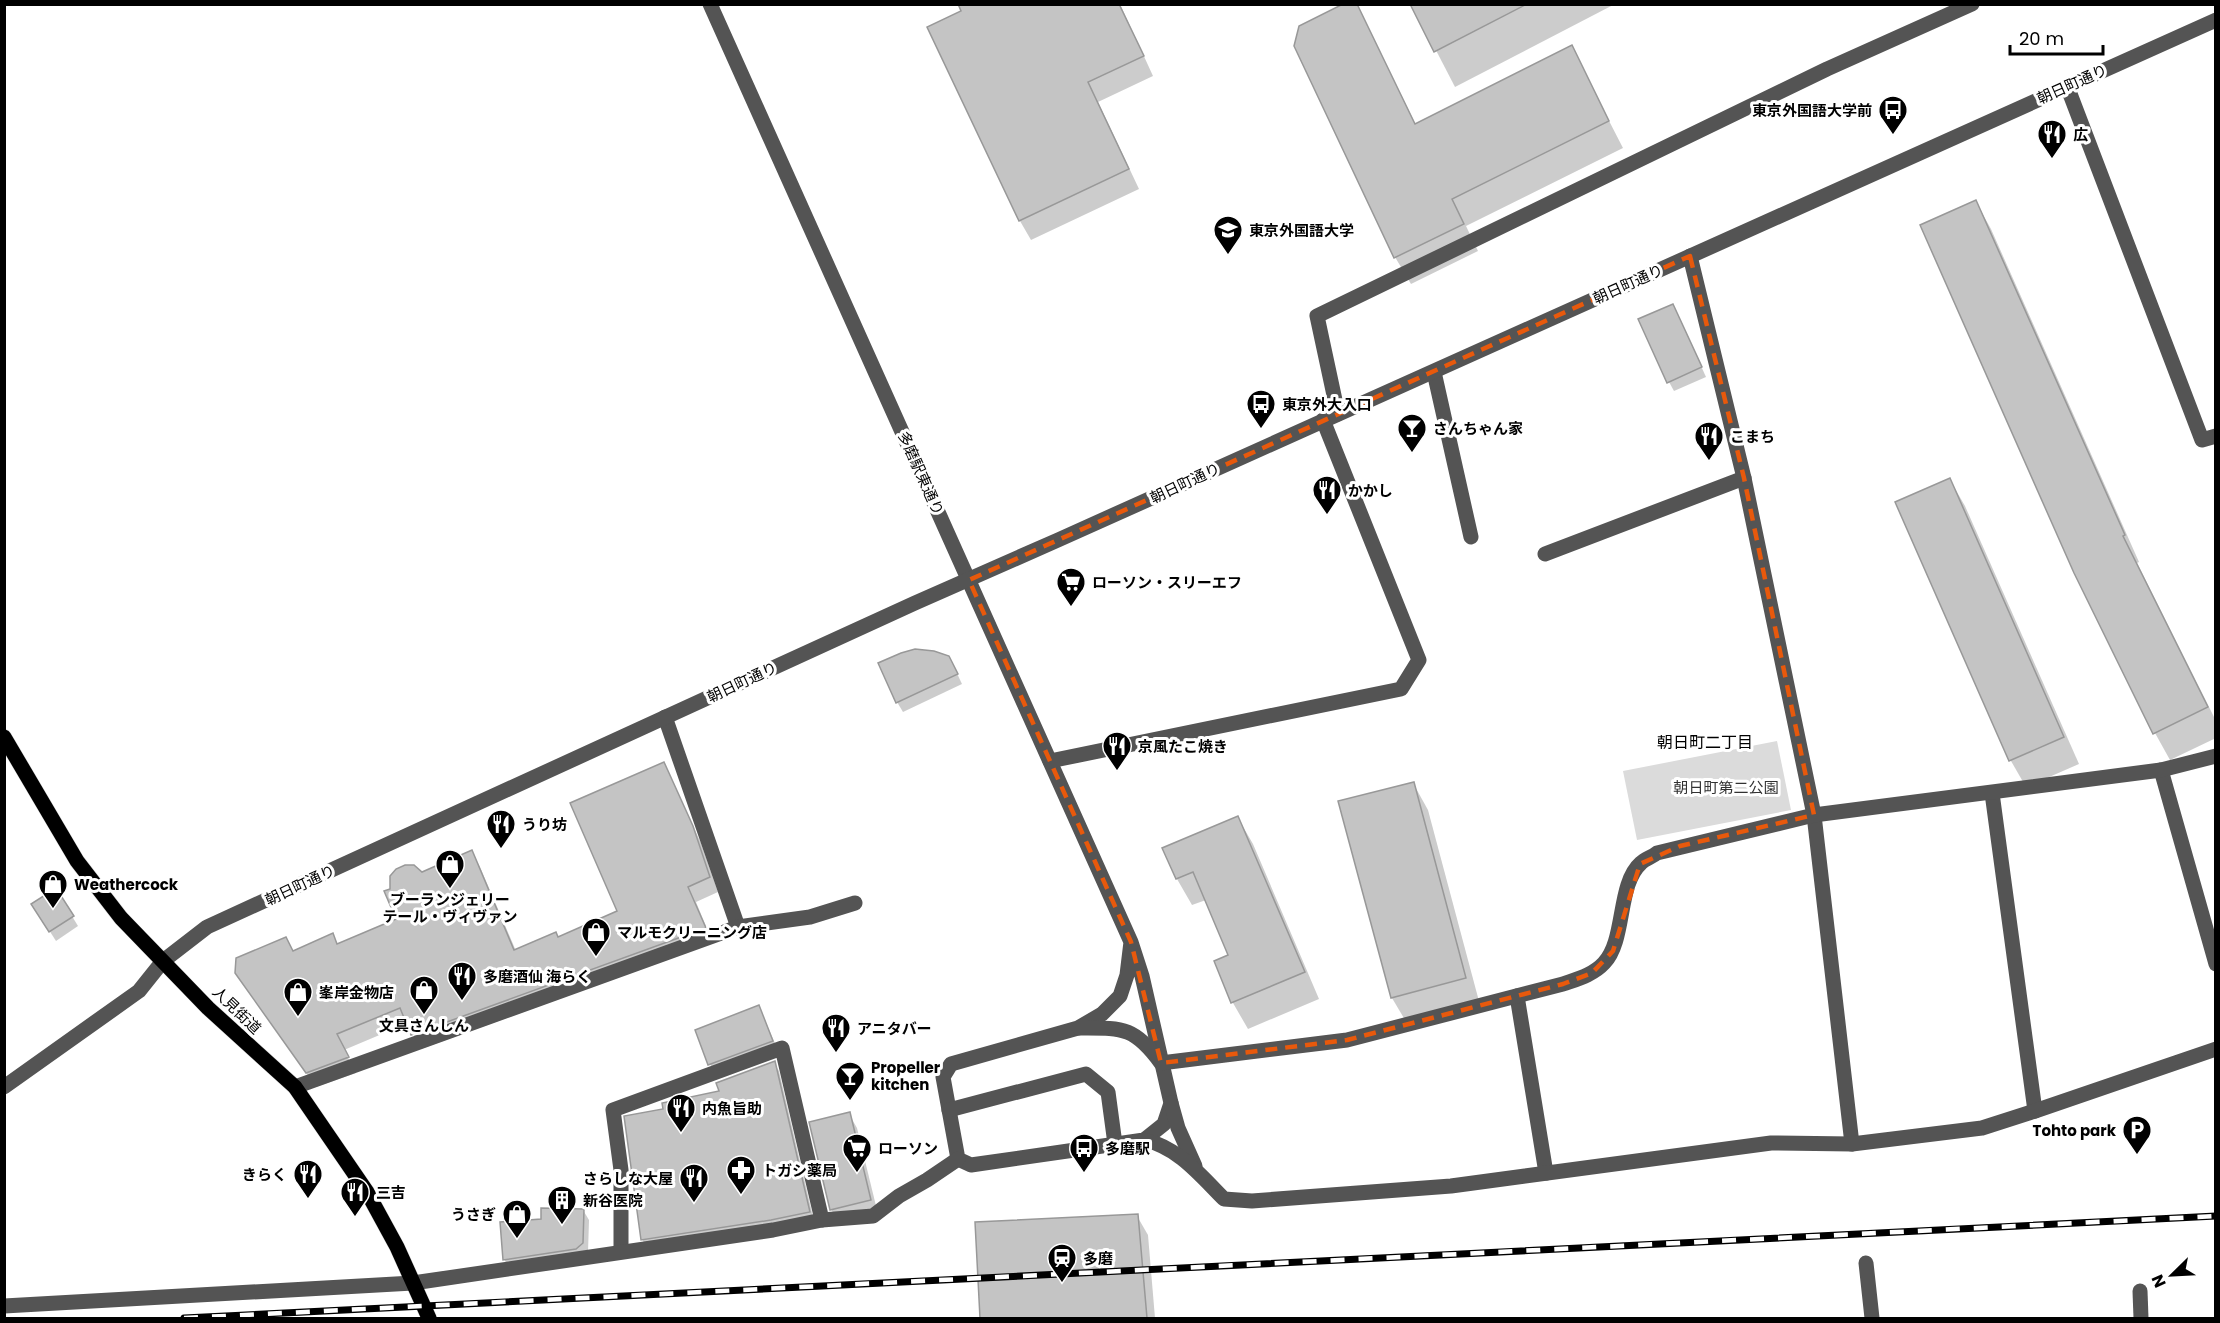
<svg xmlns="http://www.w3.org/2000/svg" width="2220" height="1323" font-family="Poppins,'Noto Sans JP',sans-serif">
	<rect width="100%" height="100%" fill="#fff"/>
	<path fill="#dbdbdb" d="M1777 741 1791 810 1637 840 1623 771Z"/>
	<g fill="#0003">
		<path d="M959 4H1120L1153 76 1098 102 1139 189 1031 240 1020 221 929 27 963 12Z"/>
		<path d="M1356 4 1416 125 1571 47 1623 148 1466 226 1478 251 1411 284 1395 257 1296 46Z"/>
		<path d="M1412 4H1615L1455 87Z"/>
		<path d="M1976 202 1991 229 2139 562 2137 563 2216 721V738L2170 760 2155 733 2075 573Z"/>
		<path d="M1678 315 1706 377 1674 391 1669 382Z"/>
		<path d="M1950 480 1965 506 2079 764 2026 787 2011 761 1897 503Z"/>
		<path d="M954 667 962 684 903 712 897 702Z"/>
		<path d="M664 764 701 843 718 892 696 902 713 943 421 1049 408 1023 344 1050 356 1073 316 1087 237 973 332 935 338 945 398 920 422 873 472 852 480 867 516 951 558 939 619 911Z"/>
		<path d="M1413 783 1428 810 1480 1005 1408 1025 1392 998 1340 802Z"/>
		<path d="M1238 818 1253 844 1319 999 1248 1029 1233 1003 1216 962 1229 956 1206 900 1192 905 1177 879Z"/>
		<path d="M56 890 78 926 56 941 38 913Z"/>
		<path d="M759 1007 778 1050 715 1073 710 1064Z"/>
		<path d="M774 1063 779 1071 814 1221 647 1248 642 1239 665 1110 721 1093Z"/>
		<path d="M849 1114 857 1128 878 1214 839 1223 831 1209Z"/>
		<path d="M583 1210 589 1220 588 1253 510 1269 504 1259 542 1220Z"/>
		<path d="M1137 1216 1148 1235 1155 1318H982L976 1223Z"/>
	</g>
	<g fill="#c4c4c4" stroke="#989898" stroke-width="1.5">
		<path d="M958 4H1119L1144 56 1088 82 1129 169 1019 221 927 27 961 11Z"/>
		<path d="M1343 4H1357L1415 124 1572 45 1609 121 1452 199 1464 224 1394 258 1294 46 1299 26Z"/>
		<path d="M1410 4H1527L1434 52Z"/>
		<path d="M1976 200 2125 535 2123 536 2208 707 2153 734 2074 573 1920 225Z"/>
		<path d="M1673 304 1702 367 1667 383 1638 319Z"/>
		<path d="M1950 478 2064 737 2009 761 1895 502Z"/>
		<path d="M915 649 934 651 949 656 958 674 896 703 878 663 901 653Z"/>
		<path d="M664 762 693 826 710 877 688 887 706 928 411 1035 400 1008 337 1034 349 1057 306 1073 235 973 236 958 286 937 293 951 333 933 337 944 396 919 384 891 390 889V876L396 869 405 865H414L422 872 472 850 514 950 556 932 558 937 617 911 570 803Z"/>
		<path d="M1414 782 1466 978 1391 998 1338 801Z"/>
		<path d="M1238 816 1305 972 1231 1003 1214 961 1228 955 1193 872 1176 879 1162 848Z"/>
		<path d="M56 888 74 916 49 932 31 904Z"/>
		<path d="M759 1005 773 1041 708 1065 695 1030Z"/>
		<path d="M775 1061 810 1212 771 1220 641 1240 624 1116 663 1109 662 1103 719 1091 716 1083Z"/>
		<path d="M850 1112 871 1200 830 1210 809 1122Z"/>
		<path d="M541 1208 584 1209 583 1243 576 1249 503 1260 500 1222 541 1219Z"/>
		<path d="M1138 1214 1147 1318H980L975 1222Z"/>
	</g>
	<g fill="none" stroke-linecap="round" stroke-linejoin="round">
		<g stroke="#dbdbdb" stroke-width="16">
			<path id="major" d="M4 737 77 861 121 918 208 1008 295 1087 367 1192 397 1247 429 1318"/>
		</g>
		<g stroke="#545454" stroke-width="15">
			<path d="M710 4 1131 942 1142 976 1171 1103 1164 1124 1144 1140 971 1165 958 1159 943 1077 951 1064 1078 1028 1102 1014 1120 996 1127 975 1131 942"/>
			<path d="M2067 86 2202 440 2216 436"/>
			<path d="M1690 256 1744 478 1814 815 1852 1144"/>
			<path d="M1434 372 1471 537"/>
			<path d="M1338 414 1317 316 1827 69 1972 4"/>
			<path d="M1545 554 1744 478"/>
			<path d="M665 717 738 927"/>
			<path d="M1050 761 1401 689 1419 660 1323 420"/>
			<path d="M2161 770 2216 964"/>
			<path d="M1992 793 2035 1111"/>
			<path d="M1517 996 1546 1173"/>
			<path d="M1079 1028C1122 1028 1134 1026 1161 1063L1347 1040 1563 984C1577 979 1593 975 1604 963 1626 940 1617 884 1641 863 1645 859 1652 857 1657 853L1814 815 2161 770 2216 756"/>
			<path d="M4 1087 139 991 163 961 207 927 915 603 1058 540 2216 20"/>
			<path d="M295 1087 738 927 810 917 855 903"/>
			<path d="M1171 1103 1178 1128 1195 1166"/>
			<path d="M949 1110 1086 1074 1108 1092 1115 1144"/>
			<path d="M1144 1140C1178 1147 1200 1175 1224 1199L1252 1201 1451 1186 1771 1143 1852 1144 1982 1128 2035 1111 2216 1049"/>
			<path d="M621 1251V1170L613 1110 782 1048 822 1220"/>
			<path d="M1866 1263 1872 1318"/>
			<path d="M2140 1291 2141 1318"/>
			<path d="M4 1306 413 1283 773 1230 822 1220 873 1216 899 1196 927 1180 958 1159"/>
		</g>
		<use href="#major" stroke="#000" stroke-width="15"/>
		<g stroke="#000" stroke-width="7">
			<path id="rail" d="M184 1318 2216 1216"/>
		</g>
		<use href="#rail" stroke="#fff" stroke-width="4.5" stroke-dasharray="14" stroke-linecap="butt"/>
	</g>
	<path fill="none" stroke="#e8590c" stroke-width="4.5" stroke-dasharray="12 8" stroke-linejoin="round" d="M1690 256 1744 478 1814 815 1680 846 1640 864 1613 951 1592 973 1563 984 1347 1040 1161 1063 1131 942 969 580Z"/>
	<defs>
		<g id="bus-pin" transform="scale(1.5)"><path d="M0 17L-7.5 6A9.5 9.5 0 1 1 7.5 6Z" fill="#000" stroke="#fff"/><path d="M-5-6H5V4H4V6H2V4H-2V6H-4V4H-5ZM-3.5-4V0h7V-4ZM-3.5 1.2v1.5H-2V1.2ZM2 1.2v1.5H3.5V1.2Z" fill="#fff"/></g>
		<g id="restaurant-pin" transform="scale(1.5)"><path d="M0 17L-7.5 6A9.5 9.5 0 1 1 7.5 6Z" fill="#000" stroke="#fff"/><path d="M-5-6h1v4h1v-4h1v4h1v-4h1v5L-1.5 .5V6h-2V.5L-5-1ZM5-6V6H3V1.5H1.5Q1.5-4 5-6Z" fill="#fff"/></g>
		<g id="university-pin" transform="scale(1.5)"><path d="M0 17L-7.5 6A9.5 9.5 0 1 1 7.5 6Z" fill="#000" stroke="#fff"/><path d="M0-5L7-2L0 1L-7-2ZM-4 1L0 2.5L4 1V4Q0 6-4 4Z" fill="#fff"/></g>
		<g id="bar-pin" transform="scale(1.5)"><path d="M0 17L-7.5 6A9.5 9.5 0 1 1 7.5 6Z" fill="#000" stroke="#fff"/><path d="M-6-5H6L.8 .8V4.5H3.5V6h-7V4.5H-.8V.8Z" fill="#fff"/></g>
		<g id="supermarket-pin" transform="scale(1.5)"><path d="M0 17L-7.5 6A9.5 9.5 0 1 1 7.5 6Z" fill="#000" stroke="#fff"/><path d="M-6-5.5h2.5l.6 2H6L4.5 2H-2.5L-4.4-4H-6ZM-1.5 3.2a1.3 1.3 0 1 0 .1 0ZM3 3.2a1.3 1.3 0 1 0 .1 0Z" fill="#fff"/></g>
		<g id="shop-pin" transform="scale(1.5)"><path d="M0 17L-7.5 6A9.5 9.5 0 1 1 7.5 6Z" fill="#000" stroke="#fff"/><path d="M-5-2.5h2.3a2.7 3.5 0 0 1 5.4 0H5L5.5 6h-11ZM-1.5-2.5h3a1.5 2.3 0 0 0-3 0Z" fill="#fff"/></g>
		<g id="parking-pin" transform="scale(1.5)"><path d="M0 17L-7.5 6A9.5 9.5 0 1 1 7.5 6Z" fill="#000" stroke="#fff"/><path d="M-3.5-5.5H1a3.5 3.5 0 0 1 0 7H-1V5.5H-3.5ZM-1-3.4V-.6H.8a1.4 1.4 0 0 0 0-2.8Z" fill="#fff"/></g>
		<g id="pharmacy-pin" transform="scale(1.5)"><path d="M0 17L-7.5 6A9.5 9.5 0 1 1 7.5 6Z" fill="#000" stroke="#fff"/><path d="M-2-6h4v4h4v4h-4v4h-4v-4h-4v-4h4Z" fill="#fff"/></g>
		<g id="building-pin" transform="scale(1.5)"><path d="M0 17L-7.5 6A9.5 9.5 0 1 1 7.5 6Z" fill="#000" stroke="#fff"/><path d="M-4-6H4V6H1V3H-1V6H-4ZM-2.5-4.3h1.7v1.8h-1.7ZM.8-4.3h1.7v1.8H.8ZM-2.5-1h1.7V.8h-1.7ZM.8-1h1.7V.8H.8Z" fill="#fff"/></g>
		<g id="station-pin" transform="scale(1.5)"><path d="M0 17L-7.5 6A9.5 9.5 0 1 1 7.5 6Z" fill="#000" stroke="#fff"/><path d="M-3-6H3Q5-6 5-4V2Q5 4 3 4L4.5 6H3L1.5 4h-3L-3 6H-4.5L-3 4Q-5 4-5 2V-4Q-5-6-3-6ZM-3.5-4v3h7v-3ZM-3.5 1v1.5H-2V1ZM2 1v1.5H3.5V1Z" fill="#fff"/></g>
	</defs>
	<g fill-rule="evenodd">
		<use href="#bus-pin" x="1893" y="110"/>
		<use href="#restaurant-pin" x="2052" y="134"/>
		<use href="#university-pin" x="1228" y="230"/>
		<use href="#bus-pin" x="1261" y="404"/>
		<use href="#bar-pin" x="1412" y="428"/>
		<use href="#restaurant-pin" x="1709" y="436"/>
		<use href="#restaurant-pin" x="1327" y="490"/>
		<use href="#supermarket-pin" x="1071" y="582"/>
		<use href="#restaurant-pin" x="1117" y="746"/>
		<use href="#restaurant-pin" x="501" y="824"/>
		<use href="#shop-pin" x="450" y="864"/>
		<use href="#shop-pin" x="53" y="884"/>
		<use href="#shop-pin" x="596" y="932"/>
		<use href="#restaurant-pin" x="462" y="976"/>
		<use href="#shop-pin" x="424" y="990"/>
		<use href="#shop-pin" x="298" y="992"/>
		<use href="#restaurant-pin" x="836" y="1028"/>
		<use href="#bar-pin" x="850" y="1076"/>
		<use href="#restaurant-pin" x="681" y="1108"/>
		<use href="#parking-pin" x="2137" y="1130"/>
		<use href="#supermarket-pin" x="857" y="1148"/>
		<use href="#bus-pin" x="1084" y="1148"/>
		<use href="#pharmacy-pin" x="741" y="1170"/>
		<use href="#restaurant-pin" x="308" y="1174"/>
		<use href="#restaurant-pin" x="694" y="1178"/>
		<use href="#restaurant-pin" x="355" y="1192"/>
		<use href="#building-pin" x="562" y="1200"/>
		<use href="#shop-pin" x="517" y="1214"/>
		<use href="#station-pin" x="1062" y="1258"/>
	</g>
	<g text-anchor="middle" dominant-baseline="central" stroke-width="6" stroke-linejoin="round" paint-order="stroke">
		<g font-size="15" fill="#000" stroke="#fff">
			<text transform="translate(2072 84) rotate(-24)">朝日町通り</text>
			<text transform="translate(1628 284) rotate(-24)">朝日町通り</text>
			<text transform="translate(921 473) rotate(66)">多磨駅東通り</text>
			<text transform="translate(1185 483) rotate(-25)">朝日町通り</text>
			<text transform="translate(742 682) rotate(-25)">朝日町通り</text>
			<text transform="translate(300 885) rotate(-25)">朝日町通り</text>
			<text transform="translate(237 1010) rotate(44)">人見街道</text>
		</g>
		<g font-size="15" font-weight="bold" fill="#000" stroke="#fff" text-anchor="start">
			<text x="1872" y="110" text-anchor="end">東京外国語大学前</text>
			<text x="2073" y="134">広</text>
			<text x="1249" y="230">東京外国語大学</text>
			<text x="1282" y="404">東京外大入口</text>
			<text x="1433" y="428">さんちゃん家</text>
			<text x="1730" y="436">こまち</text>
			<text x="1348" y="490">かかし</text>
			<text x="1092" y="582">ローソン・スリーエフ</text>
			<text x="1138" y="746">京風たこ焼き</text>
			<text x="522" y="824">うり坊</text>
			<text x="74" y="884">Weathercock</text>
			<text x="450" y="899" text-anchor="middle">ブーランジェリー<tspan x="450" dy="17">テール・ヴィヴァン</tspan></text>
			<text x="617" y="932">マルモクリーニング店</text>
			<text x="483" y="976">多磨酒仙 海らく</text>
			<text x="319" y="992">峯岸金物店</text>
			<text x="424" y="1025" text-anchor="middle">文具さんしん</text>
			<text x="857" y="1028">アニタバー</text>
			<text x="871" y="1067">Propeller<tspan x="871" dy="17">kitchen</tspan></text>
			<text x="702" y="1108">内魚旨助</text>
			<text x="2116" y="1130" text-anchor="end">Tohto park</text>
			<text x="878" y="1148">ローソン</text>
			<text x="1105" y="1148">多磨駅</text>
			<text x="762" y="1170">トガシ薬局</text>
			<text x="287" y="1174" text-anchor="end">きらく</text>
			<text x="673" y="1178" text-anchor="end">さらしな大屋</text>
			<text x="376" y="1192">三吉</text>
			<text x="583" y="1200">新谷医院</text>
			<text x="496" y="1214" text-anchor="end">うさぎ</text>
			<text x="1083" y="1258">多磨</text>
		</g>
		<g font-size="15" fill="#323232" stroke="#fff">
			<text x="1726" y="787">朝日町第二公園</text>
		</g>
		<g font-size="16" fill="#000" stroke="#fff">
			<text x="1705" y="742">朝日町二丁目</text>
		</g>
	</g>
	<rect width="2220" height="1323" fill="none" stroke="#000000" stroke-width="12"/>
	<g transform="translate(2172 1275) rotate(246)" stroke="#ffffff" stroke-width="4.5" paint-order="stroke">
	<path d="M0-4.5L10 22L0 15L-10 22Z" fill="#000000"/>
	<text y="-9" font-size="16" font-weight="bold" text-anchor="middle" fill="#000000">N</text>
	</g>
	<path d="M2010 45v9h93v-9" fill="none" stroke="#000000" stroke-width="3"/>
	<text x="2019" y="45" font-size="18" fill="#000000" stroke="#ffffff" stroke-width="4.5" paint-order="stroke">20 m</text>
</svg>
